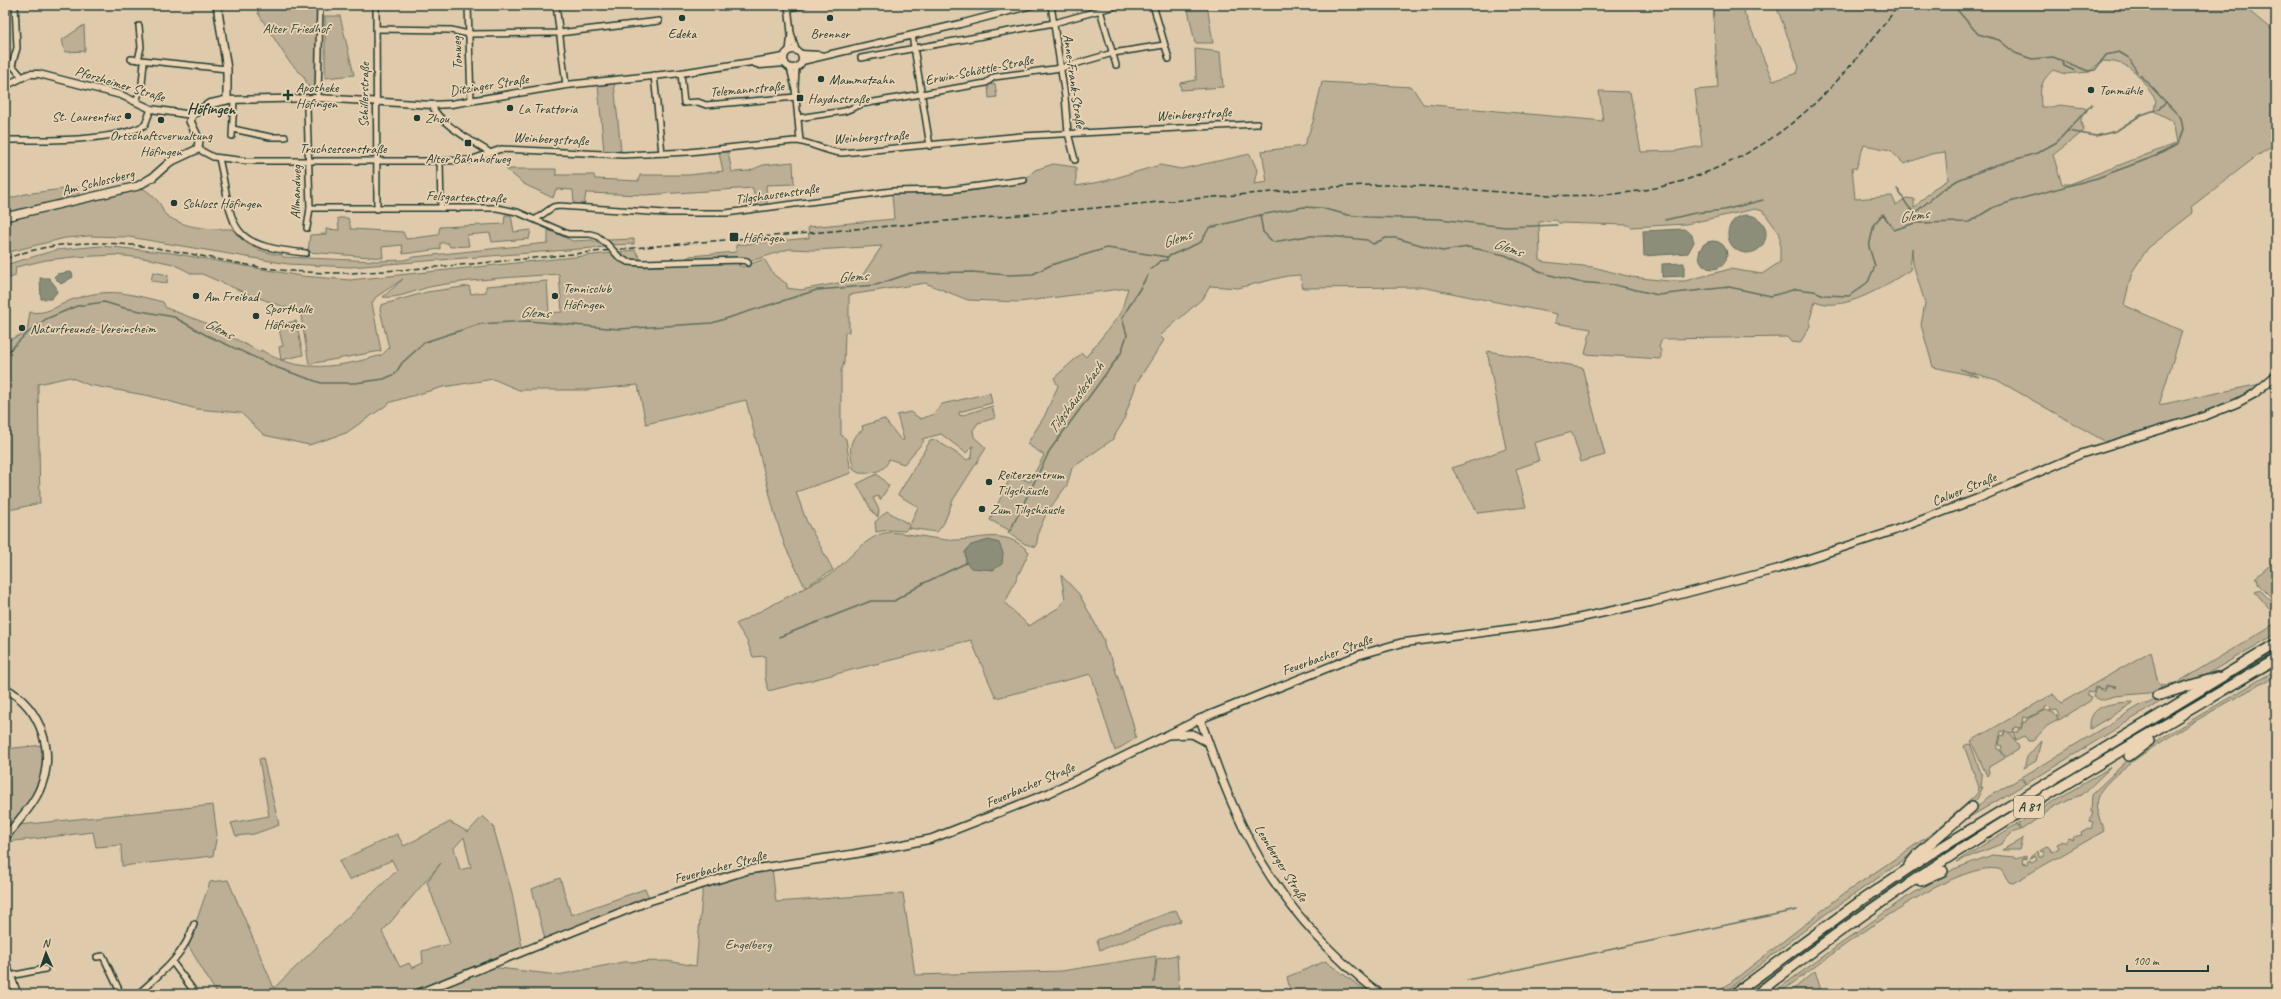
<svg xmlns="http://www.w3.org/2000/svg" width="2281" height="999" font-family="Caveat,sans-serif">
	<rect width="100%" height="100%" fill="#dfcaac"/>
	<filter id="ink" filterUnits="userSpaceOnUse"><feTurbulence type="fractalNoise" baseFrequency=".025" numOctaves="2"/><feDisplacementMap in="SourceGraphic" scale="8" xChannelSelector="R" yChannelSelector="G"/><feConvolveMatrix kernelMatrix="1 2 1 2 8 2 1 2 1" color-interpolation-filters="sRGB"/></filter>
	<g filter="url(#ink)">
		<g fill="#bcaf95" stroke="#6e7664" fill-rule="evenodd">
			<path d="M258 5H319L321 89 310 90 304 77 288 60 258 13Z"/>
			<path d="M1187 5H1207L1213 43H1195Z"/>
			<path d="M1713 5H1741L1773 81 1797 73 1799 67 1776 5H2242L2272 30H2276V144L2257 156 2191 207 2193 213 2148 248 2132 272 2124 305 2182 331 2159 405 2270 382 2237 403 2150 433 2106 442 1997 380 1960 369 1979 377 1933 367 1921 325 1925 303 1913 264 1912 248 1910 270C1886 285 1843 314 1815 301L1810 319V326L1800 343 1791 342 1787 337 1662 339 1659 347 1661 351V359L1585 354 1591 329 1555 323 1557 314 1421 287 1303 288 1300 275 1287 276 1238 288 1210 286 1204 297 1160 336 1164 340 1137 382 1123 422 1112 440 1072 468 1067 485 1047 512 1039 530 1036 547 1025 544 1008 533 1009 530 990 520 1012 474 1030 482 1044 455 1027 444 1044 417 1058 386 1054 378 1082 353 1086 357 1121 313 1128 288 1019 302 968 300 925 283 849 295V332H845L844 363 841 371V435L846 439 851 473 796 492 806 520 833 570 805 587 785 546 775 515 746 400 646 424 638 385 586 390H519L493 379 443 387 391 402 346 433 309 445 264 435 241 413 197 409 150 396 89 385 70 377 38 384 40 503 5 511V342L27 332 30 312C46 315 57 306 71 300 109 287 126 293 163 302L166 308 203 322 260 352 261 350C300 375 340 367 382 355L389 348 380 310 381 305 427 292 469 286 471 294 486 292V286L547 281 549 313 562 312 559 274C517 277 475 279 434 286 417 289 400 299 383 297L403 279 376 297 372 303 381 351 309 364 301 316 304 314 248 294 202 274H193L173 264 150 259 116 255 74 257 46 260 16 267 15 276 5 280V265L56 250 101 246 172 253 301 276 350 280 613 253 625 265 645 267 674 265 690 256 736 252V245L809 238 808 227 894 219 892 194 971 191 1022 182 1035 170 1053 164 1076 167V186L1105 181 1160 165 1181 169 1250 154 1257 170 1254 184 1267 182 1262 151 1304 146 1313 122 1322 82 1412 87 1423 104 1603 121 1599 91 1630 92 1641 152 1675 151 1702 146 1695 90 1718 88ZM2100 61C2134 61 2138 75 2156 100L2154 111 2173 121 2177 143 2070 184H2062L2053 155 2084 131C2080 121 2079 118 2087 111L2085 108 2059 105 2052 107H2041C2040 89 2039 83 2053 70L2065 74 2090 72ZM1864 145 1890 150 1904 164 1931 154 1945 152 1948 180 1933 189 1914 208V199L1906 198 1896 205 1892 196 1855 199 1852 167 1856 169ZM1755 209 1763 211 1780 234V262L1762 274 1730 269 1685 281H1669L1631 277 1593 267 1544 262 1540 260 1539 222 1556 220 1559 223 1628 225 1631 227 1686 224ZM882 246 860 279 801 290 787 288V284L774 275 764 259 743 267 738 265 789 249 815 250Z"/>
			<path d="M325 16H340L354 75 325 78Z"/>
			<path d="M84 25 85 51 65 52 62 40Z"/>
			<path d="M1195 49 1220 52 1223 87 1181 90 1180 83 1196 80Z"/>
			<path d="M614 83 621 151 604 152 598 85Z"/>
			<path d="M995 84 997 97 989 98 988 85Z"/>
			<path d="M728 152 732 172 749 171 763 165 793 162 794 184 766 185 767 204 756 207 753 188 645 195 586 193 584 205 574 204 573 190 556 189 553 198 524 184 506 169H556V175H594L595 179 639 181 640 175H689L723 171 719 153Z"/>
			<path d="M138 186C147 190 154 196 160 204 162 207 163 213 166 215 186 229 208 229 232 229 244 245 261 253 282 255L283 257 377 261 404 260 414 257 548 243V230L573 241 592 240 605 247 350 267 288 264 129 237 89 236 65 238 5 253V217Z"/>
			<path d="M78 187 79 197 5 214V200L25 194Z"/>
			<path d="M505 215H511L514 232 531 230 529 239 492 242 490 233 467 235 469 246 450 247 448 243H440V249L403 254 402 245 382 247 383 258 308 252 310 235 326 234V229L339 230 338 218H348L351 229 403 232 406 239 438 235 440 227 504 224Z"/>
			<path d="M634 239V244L612 245 608 240Z"/>
			<path d="M635 250 643 263 620 258 618 252Z"/>
			<path d="M153 272 168 275 167 283 151 281Z"/>
			<path d="M296 321 303 355 281 360 279 347 283 346 278 325Z"/>
			<path d="M1487 351 1582 367 1605 455 1581 462 1572 432 1534 443 1539 461 1516 469 1526 507 1478 513 1452 468 1506 449Z"/>
			<path d="M990 393 992 403 959 412 960 416 992 406 995 418 978 423 973 430 974 437 986 448 953 500 944 523 937 532 908 528 909 526 905 531 888 530 876 532 875 522 887 511 910 525 918 507 898 495 930 441 936 440 967 460 972 457 973 446 966 453 941 434 922 439 924 441 904 464 889 459C886 472 871 474 859 473L854 470C850 452 846 440 863 430L862 426 884 419 901 440H904L897 415 910 412 921 419 934 414 942 404Z"/>
			<path d="M877 474 889 486 880 500 878 496 873 498 879 510 878 517 873 513 857 484Z"/>
			<path d="M889 532C909 533 928 538 947 540 978 542 1003 525 1029 552L1005 603 1029 626 1058 608 1065 599 1061 575 1079 594 1104 640C1103 646 1107 654 1111 657L1132 720 1136 738 1115 751 1091 674 996 698 971 640 768 691 765 677V656L753 657 747 641 736 624 829 575C850 560 864 536 889 532Z"/>
			<path d="M2276 560V602L2258 584 2257 578H2255Z"/>
			<path d="M2260 590 2276 606V616L2255 592Z"/>
			<path d="M2276 623V634L2200 678 2159 692 2115 696 2100 700 2093 697 2096 688 2105 691 2107 686 2116 688 2117 687 2106 685 2105 689 2095 687 2093 693 2088 692V696L2092 698 2090 701 2059 720 2057 716 2060 715 2057 710 2050 711 2051 707 2046 706 2045 709 2028 718 2023 717 2021 728 2014 727 2013 733 2001 731 1997 749 2000 750 2005 758 1988 768 1989 773 1987 776 1971 741 2053 694 2061 703 2151 651 2158 683 2164 686 2175 684Z"/>
			<path d="M2276 651 1934 859 1842 922 1747 994H1744C1911 863 2095 760 2276 651Z"/>
			<path d="M2276 670V675C2241 696 2111 763 2098 796 2093 807 2100 820 2104 831L2013 883 2009 882 2001 870C1958 854 1817 966 1778 994H1771L1899 902 1954 869 1992 855 2014 857 2015 859 2026 856V859L2023 858 2022 863 2027 864 2028 860 2032 862 2037 859 2035 856 2029 858 2038 851 2039 857H2044V852L2040 851 2046 846 2049 847 2052 852 2059 848 2057 844 2063 841 2065 843 2068 838 2074 840 2073 837 2082 835 2081 832 2088 828 2091 829 2093 822 2090 821 2093 812H2091L2092 794 2133 755Z"/>
			<path d="M2168 697 2026 784 2022 777 2144 703 2147 704 2156 699Z"/>
			<path d="M2133 702V703L2090 729C2088 704 2112 703 2133 702Z"/>
			<path d="M2045 710 2054 713 2058 720 2047 726 2033 741H2028L2025 736 2016 740 2014 732H2018V729H2021L2023 722H2026L2027 719Z"/>
			<path d="M2005 732 2012 735 2019 747 2018 750 2006 757 2001 750 2002 746 1999 745 2001 735 2004 736Z"/>
			<path d="M2041 741 2036 761 2024 768 2027 757Z"/>
			<path d="M1968 744 1971 745 1982 776 1981 788 1983 787 1977 799 1925 845 1823 916 1722 994H1716L1842 895 1934 832 1974 797 1978 792 1979 787 1964 746Z"/>
			<path d="M43 745C44 792 32 797 5 831V749Z"/>
			<path d="M263 758 279 825 254 834 236 836 231 823 269 816 259 759Z"/>
			<path d="M2111 767 2082 795 2069 799 2054 807 2021 830 2018 825 2026 818Z"/>
			<path d="M2021 778 2025 784 1960 823 1988 797Z"/>
			<path d="M213 805 217 835 213 856 122 866 121 845 96 847 93 832 6 842 19 825Z"/>
			<path d="M483 816 493 826 512 893 522 947 406 994H217L188 945 210 882 228 880 274 988 397 870 392 860 349 880 339 861 397 834 404 846 450 822 468 832ZM464 837 471 867 460 870 454 848ZM441 863 427 882 450 944 422 951 423 963 412 968 409 963 400 967 382 932Z"/>
			<path d="M2020 822 2016 824 2020 830 2012 833 2001 844 1956 862Z"/>
			<path d="M2022 838 2019 850H2002L2022 839Z"/>
			<path d="M772 868 776 902 903 893 915 975 1062 971 1156 956 1154 983 1157 959 1177 955 1179 994H430L490 967 558 975 623 962 667 961 696 966 703 884Z"/>
			<path d="M560 878 571 915 645 889 649 897 545 939 532 889Z"/>
			<path d="M1176 910 1181 921 1100 950 1097 940Z"/>
			<path d="M1326 961V962L1371 994H1291L1287 977Z"/>
			<path d="M1815 971 1822 994H1788Z"/>
		</g>
		<g fill="#8d8e79" stroke="#616e5d">
			<circle cx="1747" cy="234" r="19"/>
			<path d="M1684 229 1692 235 1694 242 1688 253 1644 256 1643 231Z"/>
			<circle cx="1713" cy="255" r="14"/>
			<path d="M1684 263V276L1662 277V264Z"/>
			<path d="M70 272 72 273 73 277 61 284 54 277 57 274Z"/>
			<path d="M40 278H49L56 287 57 292 51 299H41Z"/>
			<path d="M989 540 999 543 1003 553 1002 564 993 570 971 568 966 563 965 552 971 545Z"/>
		</g>
		<g fill="none" stroke-linecap="round" stroke-linejoin="round">
			<g stroke="#616e5d" stroke-width="1.5">
				<path d="M1953 5 1978 34 1999 40 2015 53 2032 59 2053 57 2088 71 2095 70 2106 55 2119 52 2129 58 2137 72"/>
				<path d="M2061 60 2064 66 2075 71"/>
				<path d="M2068 131 2096 136 2116 131 2141 115 2158 109 2166 102"/>
				<path d="M1897 189C1904 197 1905 206 1914 212L1917 211 1942 190 1958 180 1996 165 2037 153 2057 142 2092 104"/>
				<path d="M1260 215 1304 207 1321 208 1348 215 1367 217 1440 219 1505 227 1557 225"/>
				<path d="M1665 220 1695 213 1724 210 1763 200"/>
				<path d="M1151 269 1160 261 1167 260V257"/>
				<path d="M5 355 24 336 46 319 77 306 104 302 124 308 174 317 206 335 278 368 321 383H355L384 379 395 374 402 363 425 342 480 324 529 321 619 329 712 323 817 290 876 285 911 273 972 272 1008 275 1033 274 1051 265 1107 248 1167 257 1201 242 1209 228 1260 215 1263 232 1273 242 1308 236H1330L1367 240 1373 244 1386 238H1396L1442 251 1468 247 1505 255 1546 274 1578 282 1615 285 1658 295 1729 287 1771 296 1796 289 1814 291 1824 295 1849 296 1868 282 1875 266 1869 247 1874 224 1883 214 1894 230 1915 223 1969 222 1994 207 2023 198 2097 178 2156 156 2178 144 2183 129 2181 118 2140 75"/>
				<path d="M1010 531 1050 450 1121 353 1127 335 1122 318 1148 275"/>
				<path d="M779 637 871 601H894L924 583 966 563"/>
				<path d="M2159 691 2161 687"/>
				<path d="M1467 980 1797 910"/>
			</g>
			<g stroke="#1f3d34" stroke-width="8">
				<g id="minor">
					<path d="M376 5 377 209"/>
					<path d="M468 5 471 101"/>
					<path d="M556 5 566 85"/>
					<path d="M788 5 791 33 789 51"/>
					<path d="M1051 5 1065 97 1068 133 1075 160"/>
					<path d="M1153 5 1169 59"/>
					<path d="M789 8 803 5"/>
					<path d="M1100 10 1116 65"/>
					<path d="M377 29 451 30 468 34 559 33 659 21"/>
					<path d="M791 33 796 50"/>
					<path d="M912 35 930 146"/>
					<path d="M861 58 1054 23 1119 5"/>
					<path d="M131 59 227 69"/>
					<path d="M5 60 12 65 22 77"/>
					<path d="M138 60 141 47 139 26"/>
					<path d="M12 65 17 48 15 5"/>
					<path d="M790 68 795 88 800 141"/>
					<path d="M681 73 684 103 698 102 706 105 796 97"/>
					<path d="M654 75 662 153"/>
					<path d="M795 88 796 68"/>
					<path d="M318 98 320 5"/>
					<path d="M136 102 142 84 144 62"/>
					<path d="M432 105C437 122 474 142 489 152"/>
					<path d="M798 118 845 111 862 104 986 83 994 77 1061 68 1113 53 1164 45"/>
					<path d="M233 129 270 137H285"/>
					<path d="M232 136 234 100"/>
					<path d="M5 140C41 140 114 142 145 125L151 109"/>
					<path d="M198 149 213 157 247 161H440L470 160 501 149 623 155 689 152 794 141C810 141 825 152 842 153L1022 136 1257 124"/>
					<path d="M219 158C235 228 224 245 306 253"/>
					<path d="M440 161 441 208"/>
					<path d="M310 208H497L517 212 568 234H590L597 236 607 244"/>
					<path d="M536 219 553 207 559 206 665 213H726L892 191 949 190 1024 180"/>
					<path d="M307 228 310 208 307 108"/>
					<path d="M620 258 628 262 643 263 739 260 747 261 748 263"/>
					<path d="M97 957 103 956 121 994"/>
					<path d="M173 963 196 994"/>
					<path d="M10 976 45 969"/>
					<path d="M138 994C162 972 184 956 194 924"/>
				</g>
			</g>
			<g stroke="#1f3d34" stroke-width="9">
				<g id="tertiary">
					<circle cx="793" cy="59" r="9"/>
					<path d="M801 54 820 55"/>
					<path d="M802 61 960 24 1032 5"/>
					<path d="M754 63 760 65 785 63"/>
					<path d="M5 86 29 74H39L121 95 151 109 192 115"/>
					<path d="M227 100 318 98 432 105 451 104 566 85 681 73 784 57"/>
				</g>
			</g>
			<g stroke="#1f3d34" stroke-width="10">
				<g id="secondary">
					<path d="M5 217 138 186 153 177 170 162 198 149 199 140 190 121 192 115 209 104 227 100V69L217 5"/>
					<path d="M5 688C41 708 57 753 39 791 31 809 16 822 5 838"/>
					<path d="M1200 719C1214 758 1228 799 1248 837 1279 899 1325 951 1380 994"/>
					<path d="M1168 735 1192 734 1209 743"/>
					<path d="M5 962 17 994"/>
					<path d="M417 994 649 901 748 870 854 854 931 839 1049 793 1200 719 1359 655 1401 643 1556 623 1652 602 1777 569 1890 532 1979 498 2081 454 2205 416 2237 403 2254 394 2276 375"/>
				</g>
			</g>
			<g stroke="#1f3d34" stroke-width="12">
				<g id="motorway">
					<path d="M2157 696 2217 677"/>
					<path d="M2129 756 2149 741"/>
					<path d="M1909 865 1917 855 1972 807"/>
					<path d="M1921 881 1943 871"/>
					<path d="M1734 994 1863 899 1927 856 2276 644"/>
					<path d="M1757 994C1918 866 2099 764 2276 659"/>
				</g>
			</g>
			<use href="#minor" stroke="#ebd3b3" stroke-width="5"/>
			<use href="#tertiary" stroke="#ebd3b3" stroke-width="6"/>
			<use href="#secondary" stroke="#ebd3b3" stroke-width="7"/>
			<use href="#motorway" stroke="#ebd3b3" stroke-width="9"/>
			<path stroke="#1f3d34" stroke-width="1.5" stroke-dasharray="6 3" stroke-linecap="butt" d="M5 259C92 226 172 252 259 267 289 272 319 273 350 273 445 268 540 257 634 248 734 239 835 231 935 222 1073 211 1211 196 1349 186 1465 178 1584 218 1697 176 1793 140 1839 83 1899 5"/>
			<g stroke="#1f3d34" stroke-width="8" stroke-linecap="butt">
				<path id="minor-bridge" d="M607 244 620 258"/>
			</g>
			<use href="#minor-bridge" stroke="#ebd3b3" stroke-width="5"/>
		</g>
	</g>
	<g fill="#1f3d34" stroke="#ebd3b3" stroke-width="1.5">
		<circle cx="682" cy="18" r="4"/>
		<circle cx="830" cy="18" r="4"/>
		<circle cx="821" cy="79" r="4"/>
		<circle cx="2091" cy="90" r="4"/>
		<path d="M286 89h4v4h4v4h-4v4h-4v-4h-4v-4h4z"/>
		<rect x="796" y="94" width="8" height="8" rx="2"/>
		<circle cx="510" cy="108" r="4"/>
		<circle cx="128" cy="116" r="4"/>
		<circle cx="417" cy="118" r="4"/>
		<circle cx="161" cy="120" r="4"/>
		<rect x="464" y="139" width="8" height="8" rx="2"/>
		<circle cx="174" cy="203" r="4"/>
		<rect x="729" y="232" width="10" height="10" rx="2"/>
		<circle cx="196" cy="296" r="4"/>
		<circle cx="555" cy="296" r="4"/>
		<circle cx="256" cy="316" r="4"/>
		<circle cx="22" cy="328" r="4"/>
		<circle cx="989" cy="482" r="4"/>
		<circle cx="982" cy="509" r="4"/>
	</g>
	<g text-anchor="middle" dominant-baseline="central" stroke-width="3.5" stroke-linejoin="round" paint-order="stroke">
		<rect fill="#ebd3b3" stroke="#5c6a5a" stroke-width="1" x="2014" y="796" width="30" height="22" rx="3"/>
		<g font-size="13" font-weight="bold" fill="#1f3d34">
			<text x="2029" y="807">A 81</text>
		</g>
		<g font-size="14" fill="#2f483e" stroke="#ebd3b3">
			<text x="296" y="28">Alter Friedhof</text>
			<text x="748" y="944">Engelberg</text>
		</g>
		<g font-size="14" fill="#1f3d34" stroke="#ebd3b3" text-anchor="start">
			<text x="682" y="33" text-anchor="middle">Edeka</text>
			<text x="830" y="33" text-anchor="middle">Brenner</text>
			<text x="829" y="79">Mammutzahn</text>
			<text x="296" y="87">Apotheke<tspan x="296" dy="16">Höfingen</tspan></text>
			<text x="2099" y="90">Tonmühle</text>
			<text x="808" y="98">Haydnstraße</text>
			<text x="518" y="108">La Trattoria</text>
			<text x="120" y="116" text-anchor="end">St. Laurentius</text>
			<text x="425" y="118">Zhou</text>
			<text x="161" y="135" text-anchor="middle">Ortschaftsverwaltung<tspan x="161" dy="16">Höfingen</tspan></text>
			<text x="468" y="158" text-anchor="middle">Alter Bahnhofweg</text>
			<text x="182" y="203">Schloss Höfingen</text>
			<text x="743" y="237">Höfingen</text>
			<text x="563" y="288">Tennisclub<tspan x="563" dy="16">Höfingen</tspan></text>
			<text x="204" y="296">Am Freibad</text>
			<text x="264" y="308">Sporthalle<tspan x="264" dy="16">Höfingen</tspan></text>
			<text x="30" y="328">Naturfreunde-Vereinsheim</text>
			<text x="997" y="474">Reiterzentrum<tspan x="997" dy="16">Tilgshäusle</tspan></text>
			<text x="990" y="509">Zum Tilgshäusle</text>
		</g>
		<g font-size="14" fill="#1f3d34" stroke="#ebd3b3">
			<text transform="translate(457 53) rotate(-92)">Tonweg</text>
			<text transform="translate(979 70) rotate(-11)">Erwin-Schöttle-Straße</text>
			<text transform="translate(1074 81) rotate(82)">Anne-Frank-Straße</text>
			<text transform="translate(120 84) rotate(17)">Pforzheimer Straße</text>
			<text transform="translate(489 85) rotate(-9)">Ditzinger Straße</text>
			<text transform="translate(747 89) rotate(-5)">Telemannstraße</text>
			<text transform="translate(364 95) rotate(-89)">Schillerstraße</text>
			<text transform="translate(1194 114) rotate(-3)">Weinbergstraße</text>
			<text transform="translate(871 137) rotate(-3)">Weinbergstraße</text>
			<text transform="translate(551 139) rotate(3)">Weinbergstraße</text>
			<text x="343" y="148">Truchsessenstraße</text>
			<text transform="translate(98 182) rotate(-14)">Am Schlossberg</text>
			<text transform="translate(296 192) rotate(-89)">Allmandweg</text>
			<text transform="translate(777 194) rotate(-8)">Tilgshausenstraße</text>
			<text transform="translate(466 197) rotate(2)">Felsgartenstraße</text>
			<text transform="translate(1964 489) rotate(-22)">Calwer Straße</text>
			<text transform="translate(1327 655) rotate(-20)">Feuerbacher Straße</text>
			<text transform="translate(1030 785) rotate(-23)">Feuerbacher Straße</text>
			<text transform="translate(1281 863) rotate(58)">Leonberger Straße</text>
			<text transform="translate(720 867) rotate(-15)">Feuerbacher Straße</text>
		</g>
		<g font-size="15" font-style="italic" fill="#30493e" stroke="#ebd3b3">
			<text transform="translate(1914 216) rotate(-9)">Glems</text>
			<text transform="translate(1177 239) rotate(-19)">Glems</text>
			<text transform="translate(1508 248) rotate(19)">Glems</text>
			<text transform="translate(853 277) rotate(-5)">Glems</text>
			<text transform="translate(535 313) rotate(2)">Glems</text>
			<text transform="translate(219 329) rotate(26)">Glems</text>
			<text transform="translate(1076 398) rotate(-54)">Tilgshäuslesbach</text>
		</g>
		<g font-size="16" font-weight="bold" fill="#1f3d34" stroke="#ebd3b3">
			<text x="211" y="109">Höfingen</text>
		</g>
	</g>
	<rect width="2281" height="999" fill="none" stroke="#ebd3b3" stroke-width="20"/>
	<rect x="10" y="10" width="2261" height="979" fill="none" stroke="#1f3d34" stroke-width="1.5" filter="url(#ink)"/>
	<g transform="translate(46 953) rotate(358)" stroke="#ebd3b3" stroke-width="3" paint-order="stroke">
	<path d="M0-3L7 15L0 10L-7 15Z" fill="#1f3d34"/>
	<text y="-6" font-size="11" font-weight="bold" text-anchor="middle" fill="#1f3d34">N</text>
	</g>
	<path d="M2127 965v6h81v-6" fill="none" stroke="#1f3d34" stroke-width="2"/>
	<text x="2133" y="965" font-size="12" fill="#1f3d34" stroke="#ebd3b3" stroke-width="3" paint-order="stroke">100 m</text>
</svg>
